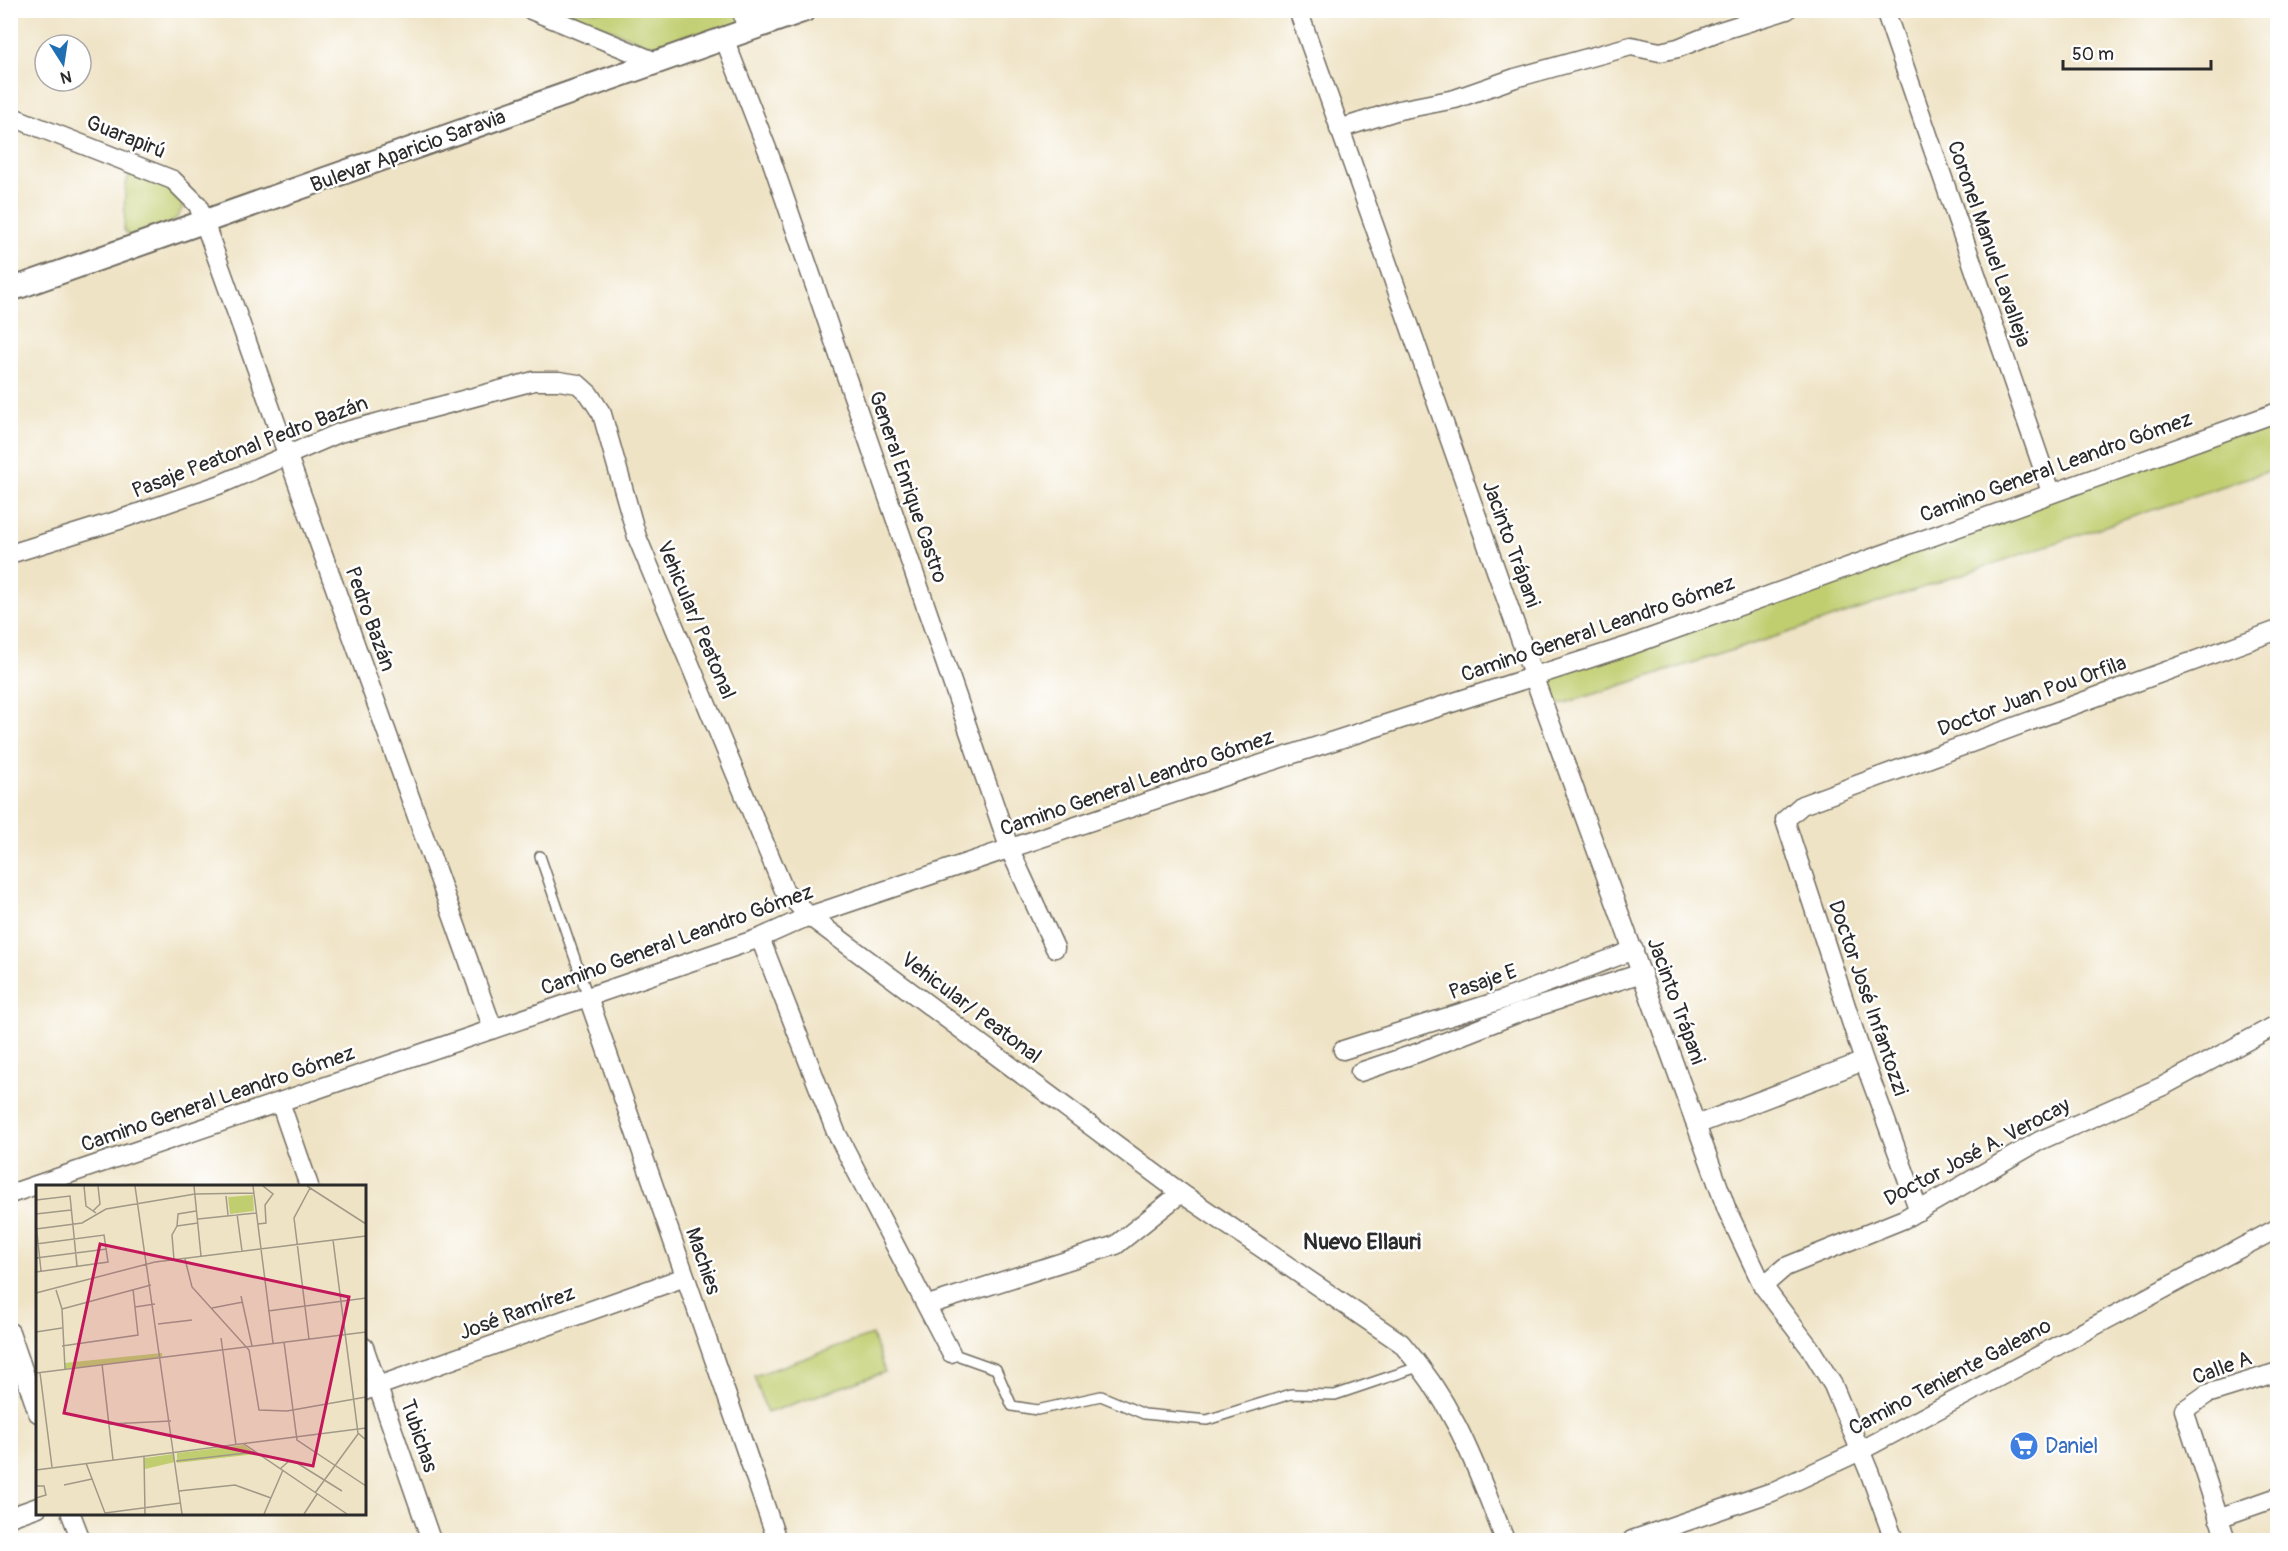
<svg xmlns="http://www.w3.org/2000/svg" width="2288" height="1551" font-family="Pangolin,sans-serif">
	<rect width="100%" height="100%" fill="#fff"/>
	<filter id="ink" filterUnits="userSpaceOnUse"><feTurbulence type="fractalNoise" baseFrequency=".0167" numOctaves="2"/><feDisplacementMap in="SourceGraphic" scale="12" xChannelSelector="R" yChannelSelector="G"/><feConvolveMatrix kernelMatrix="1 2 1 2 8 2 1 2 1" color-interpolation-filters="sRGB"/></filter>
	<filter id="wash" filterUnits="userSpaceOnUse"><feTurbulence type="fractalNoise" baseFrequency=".008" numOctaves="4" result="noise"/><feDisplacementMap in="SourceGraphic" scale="24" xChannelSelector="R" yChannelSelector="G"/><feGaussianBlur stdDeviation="1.35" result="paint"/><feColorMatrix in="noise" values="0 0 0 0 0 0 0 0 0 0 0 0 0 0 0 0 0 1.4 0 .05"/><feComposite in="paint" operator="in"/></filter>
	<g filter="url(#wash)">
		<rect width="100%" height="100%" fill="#efe3c5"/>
		<g fill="#c1ce70" stroke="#767c4e" stroke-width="1.5">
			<path d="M562 11H779L672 47 652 46Z"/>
			<path d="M136 174 174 189 183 204C179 229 151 229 129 236L124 230C126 214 122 187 129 176Z"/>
			<path d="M2277 412V468L1803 628 1546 709 1533 675Z"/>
			<path d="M872 1335 885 1372 767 1413 754 1376Z"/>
		</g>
	</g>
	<g filter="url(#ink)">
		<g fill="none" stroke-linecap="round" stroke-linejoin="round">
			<g stroke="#706b61" stroke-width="12">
				<g id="service">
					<path d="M540 856 588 997"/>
					<path d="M951 1353 996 1369 1012 1406 1037 1410 1101 1396 1144 1414 1207 1420 1291 1394 1335 1395 1421 1366"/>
				</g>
			</g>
			<g stroke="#706b61" stroke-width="21">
				<g id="minor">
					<path d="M531 10 656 62"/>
					<path d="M742 10 746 31"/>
					<path d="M1298 10 1533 675 1727 1210 1763 1286 1810 1348 1833 1385 1870 1474 1894 1540"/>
					<path d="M1885 10 2051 492"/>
					<path d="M724 38 771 159 1010 850 1055 948"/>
					<path d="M10 116 173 180 198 205 493 1029"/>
					<path d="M1339 129 1399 110 1455 99 1515 78 1631 46 1660 52 1678 48 1720 31 1787 10"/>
					<path d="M10 554 116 521 221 484 339 433 534 381H559L578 384 589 394 602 414 637 537 784 890 809 916 1181 1193 1401 1343C1455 1404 1476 1467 1505 1540"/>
					<path d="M760 938 836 1132 951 1353"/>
					<path d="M588 997 777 1540"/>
					<path d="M1343 1050 1505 999 1634 950"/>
					<path d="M1360 1072 1417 1053 1521 1012 1642 973"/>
					<path d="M280 1102 309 1186"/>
					<path d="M1696 1125 1864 1061"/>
					<path d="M10 1194 760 938 809 916 1225 776 1631 645 2278 412"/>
					<path d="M1919 1211 1864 1061 1785 820 1802 805 2278 630"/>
					<path d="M1763 1286 1785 1267 1904 1219 2039 1141 2163 1086 2278 1024"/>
					<path d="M928 1305 1116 1245 1181 1193"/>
					<path d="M10 1332 38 1413"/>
					<path d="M364 1347 431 1540"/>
					<path d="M364 1391 685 1277"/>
					<path d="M71 1514 81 1540"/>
					<path d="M10 1517 38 1507"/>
					<path d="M2218 1518 2278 1497"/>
					<path d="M1632 1540 1772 1492 1860 1451 2278 1228"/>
					<path d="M2226 1540 2184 1410 2207 1394 2278 1372"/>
				</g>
			</g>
			<g stroke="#706b61" stroke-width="26">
				<path id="tertiary" d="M10 290 805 10"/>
			</g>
			<use href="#service" stroke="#fff" stroke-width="9"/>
			<use href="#minor" stroke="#fff" stroke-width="18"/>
			<use href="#tertiary" stroke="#fff" stroke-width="22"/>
		</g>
	</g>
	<defs>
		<g id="supermarket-disc" transform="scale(1.5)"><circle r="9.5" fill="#3f7fe0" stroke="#fff"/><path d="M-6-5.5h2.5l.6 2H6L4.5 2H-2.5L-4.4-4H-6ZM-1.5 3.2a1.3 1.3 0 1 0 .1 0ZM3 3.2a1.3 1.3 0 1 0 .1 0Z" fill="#fff"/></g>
	</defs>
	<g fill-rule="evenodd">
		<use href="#supermarket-disc" x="2024" y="1446"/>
	</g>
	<g text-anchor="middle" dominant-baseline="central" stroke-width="5" stroke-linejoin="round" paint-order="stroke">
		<g font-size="21" fill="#2b2b2b" stroke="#fff">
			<text transform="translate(126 137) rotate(22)">Guarapirú</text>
			<text transform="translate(408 151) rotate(-20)">Bulevar Aparicio Saravia</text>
			<text transform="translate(1989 244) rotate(71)">Coronel Manuel Lavalleja</text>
			<text transform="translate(250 447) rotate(-21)">Pasaje Peatonal Pedro Bazán</text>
			<text transform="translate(2056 467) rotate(-20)">Camino General Leandro Gómez</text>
			<text transform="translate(908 487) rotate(71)">General Enrique Castro</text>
			<text transform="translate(1511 544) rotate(70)">Jacinto Trápani</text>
			<text transform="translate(370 619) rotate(70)">Pedro Bazán</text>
			<text transform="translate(696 620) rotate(67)">Vehicular/ Peatonal</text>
			<text transform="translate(1598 629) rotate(-19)">Camino General Leandro Gómez</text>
			<text transform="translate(2032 696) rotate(-20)">Doctor Juan Pou Orfila</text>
			<text transform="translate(1137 783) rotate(-19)">Camino General Leandro Gómez</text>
			<text transform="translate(677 940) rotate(-20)">Camino General Leandro Gómez</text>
			<text transform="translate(1483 982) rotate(-19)">Pasaje E</text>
			<text transform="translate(1868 998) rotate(71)">Doctor José Infantozzi</text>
			<text transform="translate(1676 1001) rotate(70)">Jacinto Trápani</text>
			<text transform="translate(971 1008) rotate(37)">Vehicular/ Peatonal</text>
			<text transform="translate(218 1099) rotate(-19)">Camino General Leandro Gómez</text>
			<text transform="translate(1977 1152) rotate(-28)">Doctor José A. Verocay</text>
			<text transform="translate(703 1261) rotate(71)">Machies</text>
			<text transform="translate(517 1313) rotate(-20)">José Ramírez</text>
			<text transform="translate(2222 1368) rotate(-20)">Calle A</text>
			<text transform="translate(1950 1377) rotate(-28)">Camino Teniente Galeano</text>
			<text transform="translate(419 1436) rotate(71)">Tubichas</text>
		</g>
		<g font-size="21" fill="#366cbe" stroke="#fff" text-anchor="start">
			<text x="2045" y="1446">Daniel</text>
		</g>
		<g font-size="22" font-weight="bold" fill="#2b2b2b" stroke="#fff">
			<text x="1362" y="1242">Nuevo Ellauri</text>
		</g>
	</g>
	<g transform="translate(36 1185)">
		<rect width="330" height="330" fill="#efe3c5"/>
		<path d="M217 10 218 26 194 29 192 12ZM126 168V172L29 184 28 178ZM208 260 220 269 141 278V268ZM137 269 139 277 109 284V273Z" fill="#c1ce70"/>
		<path fill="none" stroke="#a19987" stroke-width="1.5" d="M48 1 50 21 60 28M99 1 146 329M158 1 165 71M217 1 237 158M271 1 330 39M190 11 192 30M0 15 34 11 41 81M57 26 64 19 62 1M0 29 35 25M201 29 206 66M162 34 220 28M0 38 5 86M222 39 230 38 229 20 237 9 227 1M141 41 142 29 160 26M141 41 162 38M0 44 46 38 70 24 159 9 218 8M297 55 322 248 330 255M0 59 68 50 72 77 0 87M0 73 71 64M149 74 156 102 213 165 223 225 251 226 330 212M138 75 136 50 141 41M20 105 26 124 29 184M0 108 119 77 330 51M205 111 216 161M99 122 119 119M176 123 207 117M26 124 115 100M232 126 330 113M122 139 156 135M0 147 26 143M185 153 200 260M273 154 258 33 274 3M248 157 261 255 330 301M26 161 102 150 97 104M66 179 77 275M0 188 330 147M4 188 16 282M73 239 135 236M208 259 311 329M108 271 109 329M140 276 219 267M50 278 69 328M244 284 253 276 261 278 306 306M0 285 330 243M28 300 56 294M0 301H8L10 310 0 313M143 306 199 300 235 313M279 308 322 249M69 328 145 318M228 329 247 285M268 329 281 309"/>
		<path fill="#c2185b" fill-opacity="0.15" stroke="#c2185b" stroke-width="3" d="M64 59 313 112 277 281 28 228Z"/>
		<rect width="330" height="330" fill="none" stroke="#2b2b2b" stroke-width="3"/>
	</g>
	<rect width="2288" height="1551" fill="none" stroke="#fff" stroke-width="36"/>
	<g transform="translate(63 63) rotate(168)"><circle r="28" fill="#ffffff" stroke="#aaaaaa" stroke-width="1.5"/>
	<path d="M0-4.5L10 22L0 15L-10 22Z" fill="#1f6fb2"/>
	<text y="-9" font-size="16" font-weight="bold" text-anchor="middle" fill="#2b2b2b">N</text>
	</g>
	<path d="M2063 60v9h148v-9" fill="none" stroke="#2b2b2b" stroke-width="3"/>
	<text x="2072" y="60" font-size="18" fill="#2b2b2b" stroke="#ffffff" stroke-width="4.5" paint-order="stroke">50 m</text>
</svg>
